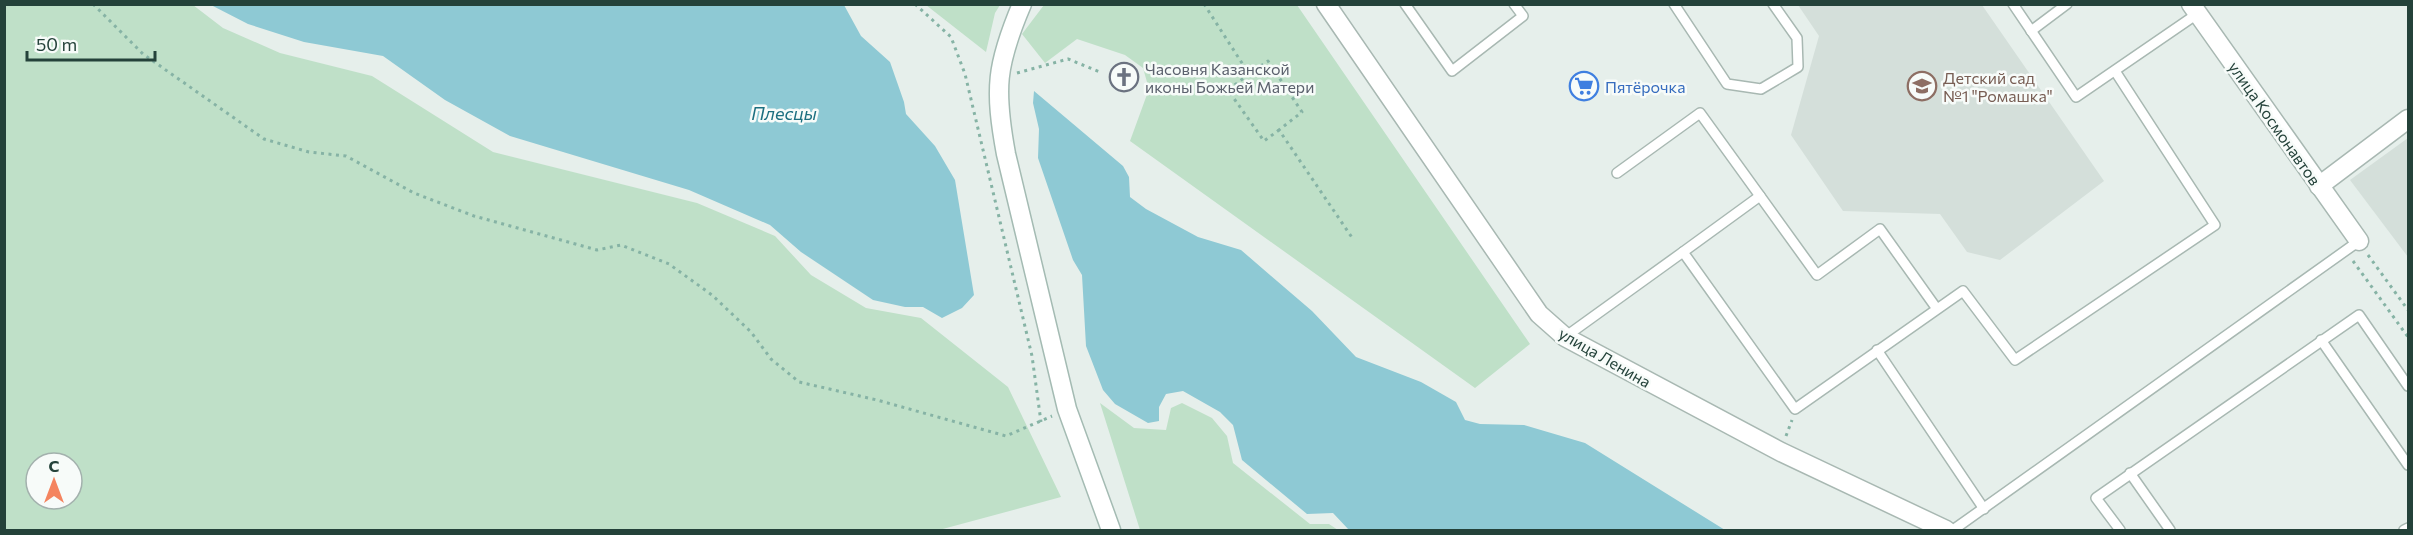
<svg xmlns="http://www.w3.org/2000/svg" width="2413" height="535" font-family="Commissioner,sans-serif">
	<rect width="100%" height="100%" fill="#e6efeb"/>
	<g fill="#d4dfda">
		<path d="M1798 5H1982L2104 181 2000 260 1967 252 1940 214 1843 211 1791 135 1819 36Z"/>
		<path d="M2408 138V257L2350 180Z"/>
	</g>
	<g fill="#bfe0c8" fill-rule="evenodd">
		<path d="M4 5H193L223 28 280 53 372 76 493 152 697 203 775 236 811 275 866 308 921 318 1008 387 1061 497 939 530H5ZM36 463H72V499H36Z"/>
		<path d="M926 5H1000L995 13 986 52Z"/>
		<path d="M1044 5H1297L1530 344 1475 388 1130 141 1149 89 1143 68 1125 55 1077 39 1045 63 1022 34Z"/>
		<path d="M1182 403 1212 418 1227 436 1233 463 1310 524H1329L1338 530H1140L1100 403 1134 428 1166 430 1171 408Z"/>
	</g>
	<g fill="#8ec9d4">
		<path d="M211 5H844L861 36 890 62 904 102 906 114 935 146 955 180 974 295 962 308 942 318 923 307H905L873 300 801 252 770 225 689 190 510 136 445 100 383 56 304 42 248 24Z"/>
		<path d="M1034 91 1123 166 1129 177 1130 197 1146 209 1198 237 1241 250 1312 311 1356 357 1421 382 1456 402 1465 420 1480 424 1524 425 1585 443 1725 530H1349L1333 513 1307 514 1242 460 1233 425 1220 412 1183 391 1166 394 1159 407V421L1148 423 1115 404 1103 390 1086 346 1082 275 1073 260 1038 158 1039 129 1033 103Z"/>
	</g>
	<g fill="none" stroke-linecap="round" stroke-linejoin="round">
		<g stroke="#a8b8b2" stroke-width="12">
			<g id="service">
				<path d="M1405 4 1452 71 1523 16 1514 4"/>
				<path d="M1674 4 1727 84 1761 89 1798 67 1797 38 1773 4"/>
				<path d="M2013 4 2076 97 2197 14"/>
				<path d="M2031 31 2067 4"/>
				<path d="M1617 173 1700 113 1760 196"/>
				<path d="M1937 309 1880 229 1817 275 1760 196 1683 252 1795 409 1963 291 2015 360 2215 225 2115 71"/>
				<path d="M1565 337 1683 252"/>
				<path d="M2321 340 2408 465"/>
				<path d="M1877 350 1984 509"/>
				<path d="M2130 473 2170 530"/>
				<path d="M1953 530 2359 241"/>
				<path d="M2120 530 2096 498 2359 315 2408 386"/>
				<path d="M2404 530 2408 528"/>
			</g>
		</g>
		<g stroke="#a8b8b2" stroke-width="21">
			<g id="minor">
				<path d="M1326 4 1539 314 1565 337 1781 452 1946 530"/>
				<path d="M2191 4 2359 241"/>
				<path d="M2319 186 2408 119"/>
			</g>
		</g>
		<g stroke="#a4bbb3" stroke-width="21">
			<path id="secondary" d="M1022 4C996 65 994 89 1006 154L1067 409 1111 530"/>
		</g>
		<g stroke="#86b3a5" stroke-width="3" stroke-dasharray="3 4.5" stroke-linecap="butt">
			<path d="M93 4 143 54 264 139 309 152 346 156 414 193 474 216 597 250 621 245 669 264 712 295 751 332 771 359 799 382 877 400 1006 436 1052 416"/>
			<path d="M915 4 951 37 965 74 1032 356 1041 422"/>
			<path d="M1204 4 1249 74 1268 61 1302 112 1279 130 1353 239"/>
			<path d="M1017 73 1068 59 1100 72"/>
			<path d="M1249 74 1228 90 1264 141 1279 130"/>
			<path d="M2368 255 2408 310"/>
			<path d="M2353 261 2408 337"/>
			<path d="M1786 436 1792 420"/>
		</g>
		<use href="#service" stroke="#fff" stroke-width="9"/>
		<use href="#minor" stroke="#fff" stroke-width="18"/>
		<use href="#secondary" stroke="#fff" stroke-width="18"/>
	</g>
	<defs>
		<g id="church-ring" transform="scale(1.5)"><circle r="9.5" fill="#f7fbf9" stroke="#6b7280" stroke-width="1.5"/><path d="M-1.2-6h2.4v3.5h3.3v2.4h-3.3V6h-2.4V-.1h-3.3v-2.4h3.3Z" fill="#6b7280"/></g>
		<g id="supermarket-ring" transform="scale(1.5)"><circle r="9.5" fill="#f7fbf9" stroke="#3f7fe0" stroke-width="1.5"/><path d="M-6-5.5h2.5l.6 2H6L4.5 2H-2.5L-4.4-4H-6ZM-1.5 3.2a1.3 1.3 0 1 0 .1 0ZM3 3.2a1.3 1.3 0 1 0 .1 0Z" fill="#3f7fe0"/></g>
		<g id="school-ring" transform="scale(1.5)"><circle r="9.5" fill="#f7fbf9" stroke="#8d6e63" stroke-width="1.5"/><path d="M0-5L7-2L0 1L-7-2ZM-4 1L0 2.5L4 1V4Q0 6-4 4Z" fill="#8d6e63"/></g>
	</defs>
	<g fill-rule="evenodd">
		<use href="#church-ring" x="1124" y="77"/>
		<use href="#supermarket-ring" x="1584" y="86"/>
		<use href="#school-ring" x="1922" y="86"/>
	</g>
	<g text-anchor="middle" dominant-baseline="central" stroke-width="5" stroke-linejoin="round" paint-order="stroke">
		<g font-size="16" fill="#5b616d" stroke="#f7fbf9" text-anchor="start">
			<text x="1145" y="68">Часовня Казанской<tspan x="1145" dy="18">иконы Божьей Матери</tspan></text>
		</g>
		<g font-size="16" fill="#785e54" stroke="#f7fbf9" text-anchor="start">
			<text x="1943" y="77">Детский сад<tspan x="1943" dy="18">№1 "Ромашка"</tspan></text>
		</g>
		<g font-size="16" fill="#366cbe" stroke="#f7fbf9" text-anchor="start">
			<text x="1605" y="86">Пятёрочка</text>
		</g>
		<g font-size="16" fill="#24423a" stroke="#f7fbf9">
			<text transform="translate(2275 123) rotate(55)">улица Космонавтов</text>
			<text transform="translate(1605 357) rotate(30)">улица Ленина</text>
		</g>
		<g font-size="18" font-style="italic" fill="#1c6f80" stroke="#f7fbf9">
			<text x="784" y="113">Плесцы</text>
		</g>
	</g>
	<rect width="2413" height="535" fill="none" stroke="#24423a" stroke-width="12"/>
	<g transform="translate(54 481)"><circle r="28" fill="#f7fbf9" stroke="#a3b1ad" stroke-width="1.5"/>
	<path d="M0-4.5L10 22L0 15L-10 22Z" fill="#f4845f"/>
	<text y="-9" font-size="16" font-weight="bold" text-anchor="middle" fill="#24423a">С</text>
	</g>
	<path d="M27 51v9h128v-9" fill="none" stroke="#24423a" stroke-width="3"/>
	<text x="36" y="51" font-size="18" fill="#24423a" stroke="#f7fbf9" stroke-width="4.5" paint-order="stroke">50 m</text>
</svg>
